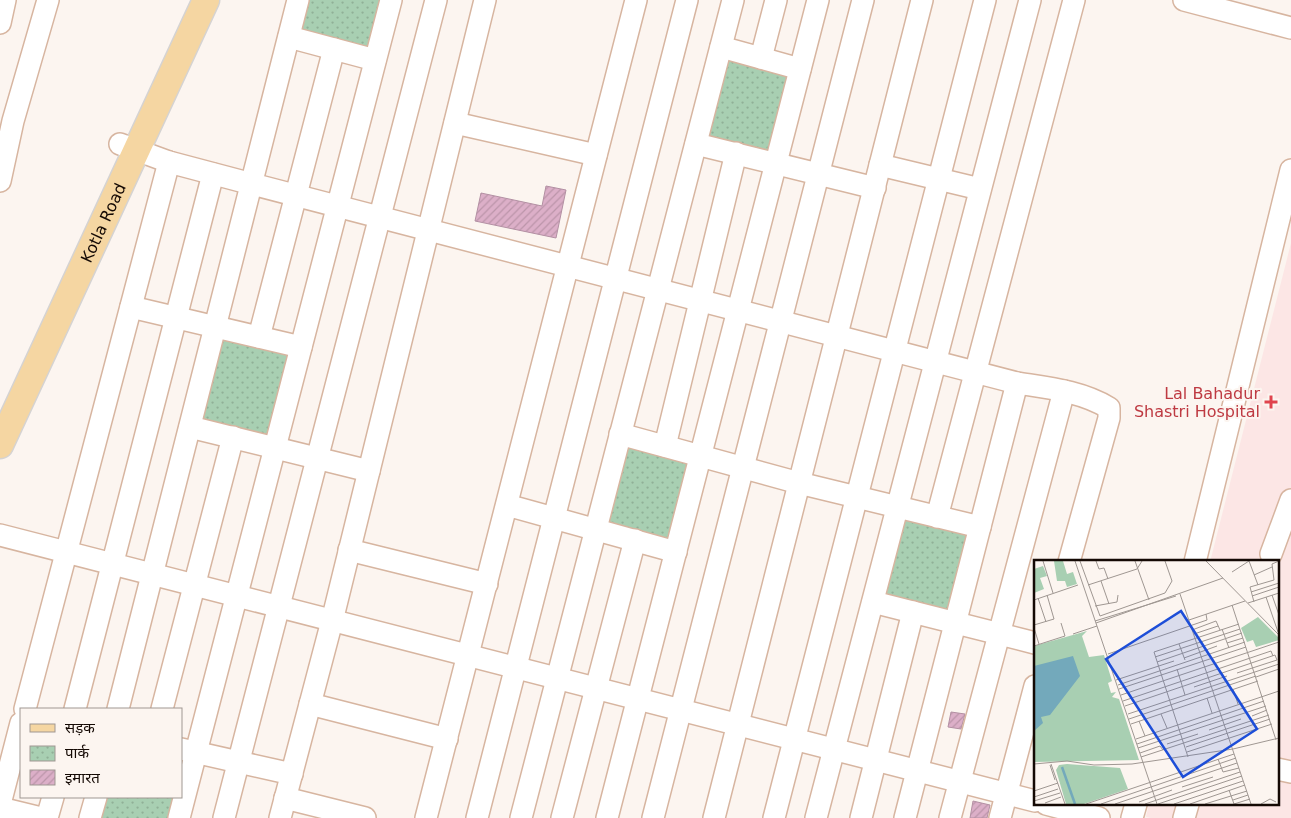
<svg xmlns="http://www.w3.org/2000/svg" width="1291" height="818" font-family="'DejaVu Sans','Noto Sans Devanagari',sans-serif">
	<defs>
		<pattern id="park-dots" width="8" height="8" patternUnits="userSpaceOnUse" patternTransform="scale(1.25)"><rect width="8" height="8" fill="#a8cfb2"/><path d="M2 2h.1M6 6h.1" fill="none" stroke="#90b097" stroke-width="1.8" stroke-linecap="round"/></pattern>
		<pattern id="building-hatch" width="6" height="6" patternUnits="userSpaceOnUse" patternTransform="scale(1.25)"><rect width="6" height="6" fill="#dcafc8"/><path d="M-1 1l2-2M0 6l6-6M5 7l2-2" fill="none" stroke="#bc95aa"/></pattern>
	</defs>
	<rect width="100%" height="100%" fill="#fcf5f0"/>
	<path fill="#fce6e5" d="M1291 243V818H1151L1146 817 1149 804H1277V562H1210Z"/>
	<g fill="url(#park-dots)">
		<path d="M309 0H386L372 55 299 36Z"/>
		<path d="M722 52 798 72 776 157 699 139Z"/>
		<path d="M218 337 293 357 272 442 195 424Z"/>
		<path d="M625 441 696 460 674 546 602 527Z"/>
		<path d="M900 511 976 531 954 617 877 598Z"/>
		<path d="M100 797H181L176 818H94Z"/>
	</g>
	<g fill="url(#building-hatch)" stroke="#b390a3">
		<path d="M546 186 566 190 556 238 475 221 481 193 542 206Z"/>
		<path d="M951 712 965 714 961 729 948 727Z"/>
		<path d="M973 801 990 805 987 818H970Z"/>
	</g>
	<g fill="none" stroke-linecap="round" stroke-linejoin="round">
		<g stroke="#d7b5a0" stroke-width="24">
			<g id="minor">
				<path d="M1184 0 1291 28"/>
				<path d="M0 23 5 0"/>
				<path d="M289 37 375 60"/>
				<path d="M721 47 800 69"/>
				<path d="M761 58 776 0"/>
				<path d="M455 123 596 155"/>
				<path d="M120 144 169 162 252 184 1017 383C1048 388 1081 391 1109 408V418L1069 562"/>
				<path d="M696 144 875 188"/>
				<path d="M880 165 980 189"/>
				<path d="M0 181 13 121 48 0"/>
				<path d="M131 307 301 347"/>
				<path d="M259 337 334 49"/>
				<path d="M190 427 369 471"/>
				<path d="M620 434 799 483 980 527"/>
				<path d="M665 446 736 153"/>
				<path d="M507 505 676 552"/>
				<path d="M937 517 1074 0"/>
				<path d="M0 535 1035 801"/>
				<path d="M349 550 487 584"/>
				<path d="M1271 554 1291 500"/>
				<path d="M1195 562 1291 170"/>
				<path d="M873 602 1035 643"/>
				<path d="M310 704 447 739"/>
				<path d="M25 709 169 162"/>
				<path d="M75 709 213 174"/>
				<path d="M118 709 298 0"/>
				<path d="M162 709 233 437"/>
				<path d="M181 749 292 774"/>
				<path d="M1277 769 1291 772"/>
				<path d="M285 798 365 818"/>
				<path d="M0 804 21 723"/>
				<path d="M1046 804 1099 818"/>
				<path d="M0 808 41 818"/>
				<path d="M47 818 53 797"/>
				<path d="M90 818 96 797"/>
				<path d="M179 818 391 0"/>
				<path d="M224 818 436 0"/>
				<path d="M280 818 332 621 485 0"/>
				<path d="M426 818 636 0"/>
				<path d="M477 818 687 0"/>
				<path d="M521 818 733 0"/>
				<path d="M562 818 635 540"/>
				<path d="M607 818 818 0"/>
				<path d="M653 818 863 0"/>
				<path d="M714 818 922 0"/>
				<path d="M774 818 985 0"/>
				<path d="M816 818 1030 0"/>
				<path d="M861 818 913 612"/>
				<path d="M905 818 1017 383"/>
				<path d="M950 818 1064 391"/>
				<path d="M1000 818 1035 686"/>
				<path d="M1132 818 1136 804"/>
				<path d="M1184 818 1188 804"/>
			</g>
		</g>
		<g stroke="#d5d3d2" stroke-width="29">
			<g id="major">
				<path id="s1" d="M0 445 206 0"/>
			</g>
		</g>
		<use href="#minor" stroke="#fff" stroke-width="21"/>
		<use href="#major" stroke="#f5d6a2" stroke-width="26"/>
	</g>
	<path fill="#e0444e" stroke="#fcf5f0" stroke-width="2" d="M1268.5 394.5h5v5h5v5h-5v5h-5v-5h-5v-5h5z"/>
	<g text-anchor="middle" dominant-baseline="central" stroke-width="4" stroke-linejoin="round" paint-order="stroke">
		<g font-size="16" fill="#140904" stroke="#fcf5f0">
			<text stroke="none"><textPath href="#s1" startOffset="245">Kotla Road</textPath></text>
		</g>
		<g font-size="16" fill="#be3a42" stroke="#fcf5f0" text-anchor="end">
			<text x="1260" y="393">Lal Bahadur<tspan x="1260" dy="18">Shastri Hospital</tspan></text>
		</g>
	</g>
	<g transform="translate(1034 560)">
		<rect width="245" height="245" fill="#fcf5f0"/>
		<path d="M20 1H29L33 14 39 12 43 24 33 27 31 21H23ZM9 6 13 16 6 18 10 29 0 33V9ZM224 57 245 78V80L222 87 219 80 213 82 207 68ZM53 71 48 76 55 97 70 95 78 121 74 123 77 133 82 132 78 137 85 139 105 200 0 202V86ZM33 204 86 208 94 229 50 244H32L22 210 25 205Z" fill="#a8cfb2"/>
		<path d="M39 96 46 116 16 155 7 157 9 163 0 171V106Z" fill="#73a9bb"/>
		<path fill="none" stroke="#73a9bb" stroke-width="2.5" d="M28 207 41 244"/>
		<path fill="none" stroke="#9f9792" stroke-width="1" d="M9 1 19 33M41 1 123 244M46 1 66 56 131 33 138 21 131 1M62 1 65 9 70 8 74 19M101 1 115 40M172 1 245 75M215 1 224 25M198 12 215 1M220 15 238 7M67 21 75 44M54 25 103 9 108 1M217 32 245 23M146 34 217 244M238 35 245 55M218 36 245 27M232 37 244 72M4 38 12 62M0 40 44 25M220 42 216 27 240 20 238 4 245 1M214 43 245 33M198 45 242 180M61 46 83 42 84 35M155 60 211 41M61 61 142 36M62 63 189 18M0 65 20 59 13 35M0 68 5 84M188 69 195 88M158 70 182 61 186 70M39 74 63 66M160 74 184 66M193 83 209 78M145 84 151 100M0 86 31 76 27 63M74 94 173 60 172 54M121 97 206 69M150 98 183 86M123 102 208 73M143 109 151 135M203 113 243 100M222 117 245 109M82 120 140 101M84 125 211 82M160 127 193 116M85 129 212 87M199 129 204 144M87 135 245 82M173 138 178 153M89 141 237 91 239 96M91 146 241 95 243 100M94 154 245 104M127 154 133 168M218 156 233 150M95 159 222 116M105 161 111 176M97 164 224 121M175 170 207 159M102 179 245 131M103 184 230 141M133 184 164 174M152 187 236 159M104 188 232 146M153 192 238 164M106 193 126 186 129 190M107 197 235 155M154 197 120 92 205 64M184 199 189 212 205 208M0 204 33 201 60 205 98 204 199 189 245 178M17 204 31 244M16 205 21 220M148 227 179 217M195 230 200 244 216 239M0 231 24 223M0 237 24 229M199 240 214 235M105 242 138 230M11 243 27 237M1 244 0 241 26 233M52 244 200 194M67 244 202 198M81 244 203 203M111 244 206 212M124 244 208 216M140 244 209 221M156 244 211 225M171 244 213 231M227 244 236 239 242 242"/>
		<path fill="#1d4ed8" fill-opacity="0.15" stroke="#1d4ed8" stroke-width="2.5" d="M147 51 223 169 149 217 72 99Z"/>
		<rect width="245" height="245" fill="none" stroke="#140904" stroke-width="2.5"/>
	</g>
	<rect x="20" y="708" width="162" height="90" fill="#fcf5f0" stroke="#9f9792"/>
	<rect x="30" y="724" width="25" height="8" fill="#f5d6a2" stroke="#9f9792"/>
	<text x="65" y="733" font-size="15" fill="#140904">सड़क</text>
	<rect x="30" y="746" width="25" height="15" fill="url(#park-dots)" stroke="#9f9792"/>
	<text x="65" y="758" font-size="15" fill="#140904">पार्क</text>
	<rect x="30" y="770" width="25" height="15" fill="url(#building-hatch)" stroke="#9f9792"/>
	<text x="65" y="783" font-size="15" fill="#140904">इमारत</text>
</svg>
